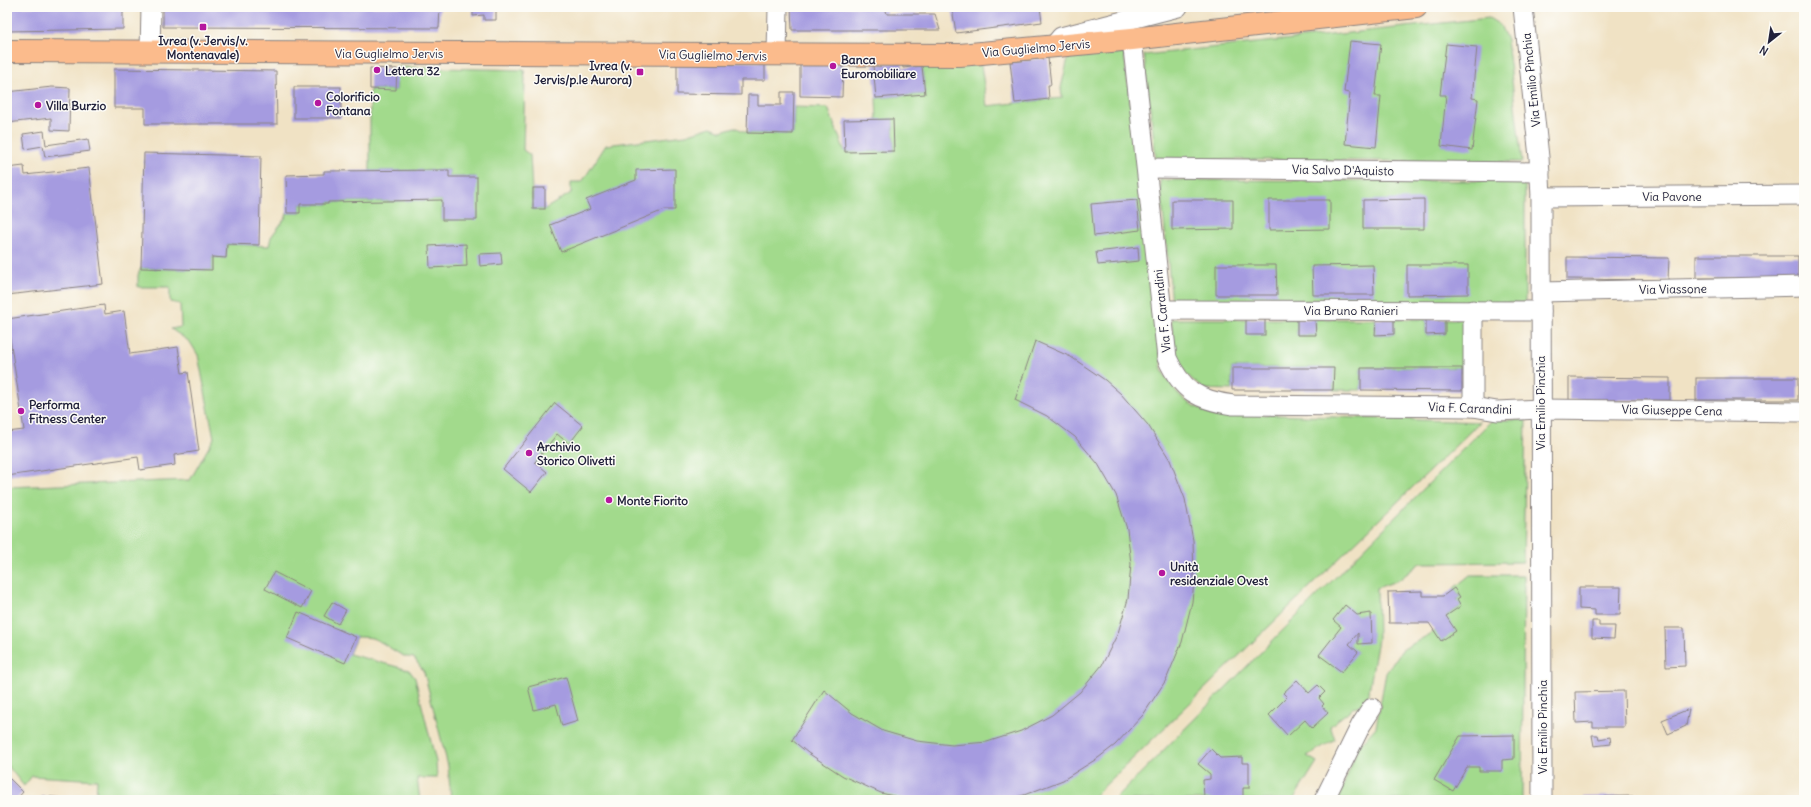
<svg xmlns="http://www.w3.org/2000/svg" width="1811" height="807" font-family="Delius,sans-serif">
	<rect width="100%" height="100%" fill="#fdfcf7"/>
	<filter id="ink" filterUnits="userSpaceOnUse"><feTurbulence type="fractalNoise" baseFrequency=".025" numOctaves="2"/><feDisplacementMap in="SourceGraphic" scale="8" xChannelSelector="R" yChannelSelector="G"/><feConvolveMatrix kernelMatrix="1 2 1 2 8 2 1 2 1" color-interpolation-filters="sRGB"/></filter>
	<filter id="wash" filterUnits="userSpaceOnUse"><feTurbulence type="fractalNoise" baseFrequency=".012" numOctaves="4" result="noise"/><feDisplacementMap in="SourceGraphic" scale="16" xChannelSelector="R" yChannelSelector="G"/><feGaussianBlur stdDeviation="0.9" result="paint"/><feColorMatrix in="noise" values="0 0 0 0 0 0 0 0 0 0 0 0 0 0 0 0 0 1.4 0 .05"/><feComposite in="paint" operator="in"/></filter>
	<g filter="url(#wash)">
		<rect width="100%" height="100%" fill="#f0e2c4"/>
		<g fill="#a2da8c" stroke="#627e64">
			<path d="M1489 18 1500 25 1507 40 1522 162 1156 159 1144 55Z"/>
			<path d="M1124 53 1162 370C1174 394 1191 410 1218 413L1480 422 1090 800H451L448 766 424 672 414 658C399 658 387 643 372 638 367 637 361 637 356 637L349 654 409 670 415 678 436 762 437 778H417L420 800H96L97 780 32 776 24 786 7 765V487L190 480 214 438 198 355 190 342 171 329 181 327 180 304 170 302V287H138V275L141 268 212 270V257L226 258 227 244 269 246 271 237 286 217 287 213H300V204H328V202L442 200V220L477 219 476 177H449V170L370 171V89L396 90 397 67 524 70 525 79 523 150 530 155 533 209H545L571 193V182H582L606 145 686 135 711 127 721 131 735 127 747 133 793 134 794 107 828 108 845 152 894 151 893 119 877 120 876 98 925 94 922 66 981 65 987 106 1062 98 1061 88 1068 58Z"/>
			<path d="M1160 180 1525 181V303H1172Z"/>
			<path d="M1171 319H1297V335H1315V319H1376V335L1394 334V319H1426V335L1445 334V319H1467V372H1462V368H1361V390H1333V368H1232V390L1203 389 1186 374 1175 351Z"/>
			<path d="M1492 420H1526L1523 562 1420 563 1399 580 1377 588 1378 639 1367 703 1354 707 1330 726 1335 739 1307 756 1317 762 1293 800H1114Z"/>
			<path d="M1470 575H1524L1522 800H1338L1358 747 1376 727 1386 673 1402 650 1435 631 1446 616 1461 606 1457 599 1460 596 1454 588Z"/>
		</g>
		<g id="blocks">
			<g fill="#a59be0">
				<path d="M7 7H123V29L7 31Z"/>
				<path d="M163 7H440L439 28 163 27Z"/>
				<path d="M473 7H496V20H484V15L473 16Z"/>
				<path d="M791 7H885L887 14H935L940 30H792Z"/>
				<path d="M1040 7 1042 22 956 33 952 8Z"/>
				<path d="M1350 41 1381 44 1375 96H1381L1376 147 1345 144 1350 93 1344 92Z"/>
				<path d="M1446 44 1477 47 1472 98 1478 99 1472 150 1441 146 1446 95H1440Z"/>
				<path d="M1048 58 1051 85H1048L1049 99 1015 103 1010 62Z"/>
				<path d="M677 61 765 62V80H741V95L677 94Z"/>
				<path d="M902 62 903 68 922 66 925 94 876 98 873 65Z"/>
				<path d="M800 63 843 64 842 97 800 96Z"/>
				<path d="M370 68 397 69 396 90 370 89Z"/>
				<path d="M114 69 276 71 277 124H145V108H114Z"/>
				<path d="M52 87 70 88 69 131 51 130V118L7 123V92Z"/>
				<rect x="294" y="87" width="47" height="31"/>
				<path d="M781 92H794L793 134 747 133 748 95H758V105H781Z"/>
				<path d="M893 119 894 151 845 152 844 120Z"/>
				<path d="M44 131 46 145 88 139 90 151 45 157 43 146 25 149 23 134Z"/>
				<path d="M144 153 261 156 259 245 227 244 226 258 212 257V270L141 268Z"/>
				<path d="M24 166 25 175 89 168 103 284 7 295V168Z"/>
				<path d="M675 169V210H664L561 252 550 225 590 209 586 200 636 180V170Z"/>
				<path d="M449 170V177H477V220H442V200L328 202V204H300V213H287L286 175 324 174V171Z"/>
				<rect x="533" y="188" width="12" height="21"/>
				<path d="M1424 199V229H1363V200Z"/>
				<path d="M1137 200 1140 230 1094 236 1091 204Z"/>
				<path d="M1172 200H1233V229L1172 230Z"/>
				<path d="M1269 200H1330V229L1269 230Z"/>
				<path d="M466 244 467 266 430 268 429 246Z"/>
				<path d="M1138 247 1139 261 1098 265 1096 252Z"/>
				<path d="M501 253 502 264 480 266 479 254Z"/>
				<rect x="1696" y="256" width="102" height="22"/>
				<path d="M1567 257 1669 258 1668 280 1567 279Z"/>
				<path d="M1216 265H1276L1277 295H1216Z"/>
				<path d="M1373 265 1374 295H1313L1312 266Z"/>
				<path d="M1407 265H1468V294L1407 295Z"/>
				<path d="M104 305 105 314 124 311 130 354 178 347 182 373 188 372 199 451 174 455 175 465 140 470 138 457 7 476V432L24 430 7 319Z"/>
				<rect x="1246" y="319" width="19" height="16"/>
				<path d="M1297 319H1315L1316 335H1297Z"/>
				<path d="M1376 319H1394V334L1375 335Z"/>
				<path d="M1426 319H1445V334L1426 335Z"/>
				<path d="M1035 341 1071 357 1105 380 1121 394 1148 425 1170 460 1185 499 1193 540 1194 581 1192 602 1182 642 1166 680 1143 715 1115 745 1098 758 1063 780 1024 795 1004 800H910L881 793 843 776 808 753 792 740 824 690 852 713 883 731 917 741 952 745 987 742 1021 731 1052 715 1080 692 1102 665 1118 633 1128 599 1131 564 1127 529 1116 495 1098 464 1075 437 1047 416 1015 400Z"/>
				<path d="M1232 368H1334L1333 390H1232Z"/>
				<path d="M1361 368H1462V391L1361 390Z"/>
				<path d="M1569 377 1670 378V400H1569Z"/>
				<rect x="1696" y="378" width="102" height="22"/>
				<path d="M555 403 583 426 569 444 557 434 535 462 547 472 531 492 503 469Z"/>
				<path d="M274 572 311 591 302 608 265 589Z"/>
				<path d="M1579 587H1621L1620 615H1595V610L1579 609Z"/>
				<path d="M1454 588 1460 597 1457 599 1461 606 1446 616 1456 631 1441 641 1429 623H1389L1388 592 1422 591V596H1443Z"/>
				<path d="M332 602 346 610 338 624 324 616Z"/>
				<path d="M1345 605 1357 615 1371 613 1372 643 1358 644V633L1349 644 1358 652 1342 672 1319 655 1341 627 1333 620Z"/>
				<path d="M298 612 356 637 345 663 287 638Z"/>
				<path d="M1592 621H1599V626H1615L1614 639 1592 638Z"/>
				<path d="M1665 628H1684L1685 666 1666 667Z"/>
				<path d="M566 677 578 721 562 726 556 704 534 710 528 687Z"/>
				<path d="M1297 680 1309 693 1318 685 1325 692 1319 698 1324 704 1322 706 1328 713 1312 728 1305 720 1288 736 1269 715 1287 697 1283 693Z"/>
				<path d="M1624 691 1625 727H1593V722L1576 723 1575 692Z"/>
				<path d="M1689 709 1686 726 1668 734 1662 720Z"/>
				<path d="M1514 735V759L1502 760V771H1479V767H1467L1453 791 1434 780 1460 736Z"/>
				<path d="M1592 735H1598L1599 739 1610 737 1611 744 1594 746Z"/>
				<path d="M1211 749 1220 758 1242 757V763H1249V788H1243V800H1211V798H1204L1203 780 1210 779V774L1198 764Z"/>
				<path d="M10 779 23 792 16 800H7V781Z"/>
				<path d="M42 796 76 799V800H41Z"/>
				<path d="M1633 796V800H1583V797Z"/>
				<path d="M817 798 828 799V800H817Z"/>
			</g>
		</g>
	</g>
	<g filter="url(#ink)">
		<use href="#blocks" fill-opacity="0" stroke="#898280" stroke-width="1"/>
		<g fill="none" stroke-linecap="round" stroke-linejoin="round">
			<g stroke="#898280" stroke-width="21">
				<g id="minor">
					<path d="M1523 7 1539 157 1541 197 1542 800"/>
					<path d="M1132 39 1167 358C1182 391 1198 400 1233 405L1473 407 1497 411 1540 409 1804 412"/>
					<path d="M1056 43 1061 37 1178 7"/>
					<path d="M150 51 151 7"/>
					<path d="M777 55 778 7"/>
					<path d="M1147 168 1540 172"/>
					<path d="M1541 197 1804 195"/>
					<path d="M1541 292 1804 286"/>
					<path d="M1162 310 1541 311"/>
					<path d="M1473 407V310"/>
					<path d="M1324 800 1361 725 1372 708"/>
				</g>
			</g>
			<g stroke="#898280" stroke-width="24">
				<path id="major" d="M7 51 960 55 1132 39 1416 7"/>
			</g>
			<use href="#minor" stroke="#fff" stroke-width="19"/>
			<use href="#major" stroke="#fbbb8c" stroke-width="22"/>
		</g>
	</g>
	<g fill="#b5179e" stroke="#fdfcf7" stroke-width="1.5">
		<rect x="199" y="23" width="8" height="8" rx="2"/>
		<circle cx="833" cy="66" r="4"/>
		<circle cx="377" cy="70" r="4"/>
		<rect x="636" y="68" width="8" height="8" rx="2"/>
		<circle cx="318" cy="103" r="4"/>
		<circle cx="38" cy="105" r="4"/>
		<circle cx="21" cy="411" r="4"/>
		<circle cx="529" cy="453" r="4"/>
		<circle cx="609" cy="500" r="4"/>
		<circle cx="1162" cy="573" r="4"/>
	</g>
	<g text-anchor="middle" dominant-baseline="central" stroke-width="3" stroke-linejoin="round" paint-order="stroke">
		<g font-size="12" font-weight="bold" fill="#22223b" stroke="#fdfcf7" text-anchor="start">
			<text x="203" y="40" text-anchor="middle">Ivrea (v. Jervis/v.<tspan x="203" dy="14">Montenavale)</tspan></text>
			<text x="841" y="59">Banca<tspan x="841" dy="14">Euromobiliare</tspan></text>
			<text x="632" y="65" text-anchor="end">Ivrea (v.<tspan x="632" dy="14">Jervis/p.le Aurora)</tspan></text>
			<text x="385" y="70">Lettera 32</text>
			<text x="326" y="96">Colorificio<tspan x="326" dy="14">Fontana</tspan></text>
			<text x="46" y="105">Villa Burzio</text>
			<text x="29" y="404">Performa<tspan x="29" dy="14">Fitness Center</tspan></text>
			<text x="537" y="446">Archivio<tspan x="537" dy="14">Storico Olivetti</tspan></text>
			<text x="617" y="500">Monte Fiorito</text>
			<text x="1170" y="566">Unità<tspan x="1170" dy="14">residenziale Ovest</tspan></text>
		</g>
		<g font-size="12" fill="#22223b" stroke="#fdfcf7">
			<text transform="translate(1036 48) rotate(-5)">Via Guglielmo Jervis</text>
			<text x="389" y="53">Via Guglielmo Jervis</text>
			<text transform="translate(713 55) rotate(1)">Via Guglielmo Jervis</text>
			<text transform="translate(1531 80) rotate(-96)">Via Emilio Pinchia</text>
			<text transform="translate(1343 170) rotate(1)">Via Salvo D'Aquisto</text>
			<text x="1672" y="196">Via Pavone</text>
			<text transform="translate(1673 289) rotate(-1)">Via Viassone</text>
			<text x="1351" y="310">Via Bruno Ranieri</text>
			<text transform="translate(1162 311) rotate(-96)">Via F. Carandini</text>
			<text transform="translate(1540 403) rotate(-90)">Via Emilio Pinchia</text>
			<text transform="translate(1470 408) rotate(2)">Via F. Carandini</text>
			<text transform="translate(1672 410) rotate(1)">Via Giuseppe Cena</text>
			<text transform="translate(1542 727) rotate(-90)">Via Emilio Pinchia</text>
		</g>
	</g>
	<rect width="1811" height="807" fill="none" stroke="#fdfcf7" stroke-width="24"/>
	<g transform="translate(1769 42) rotate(210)" stroke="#fdfcf7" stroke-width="3" paint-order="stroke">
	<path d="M0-3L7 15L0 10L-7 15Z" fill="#22223b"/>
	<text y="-6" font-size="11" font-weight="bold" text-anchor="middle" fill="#22223b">N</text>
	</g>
</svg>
